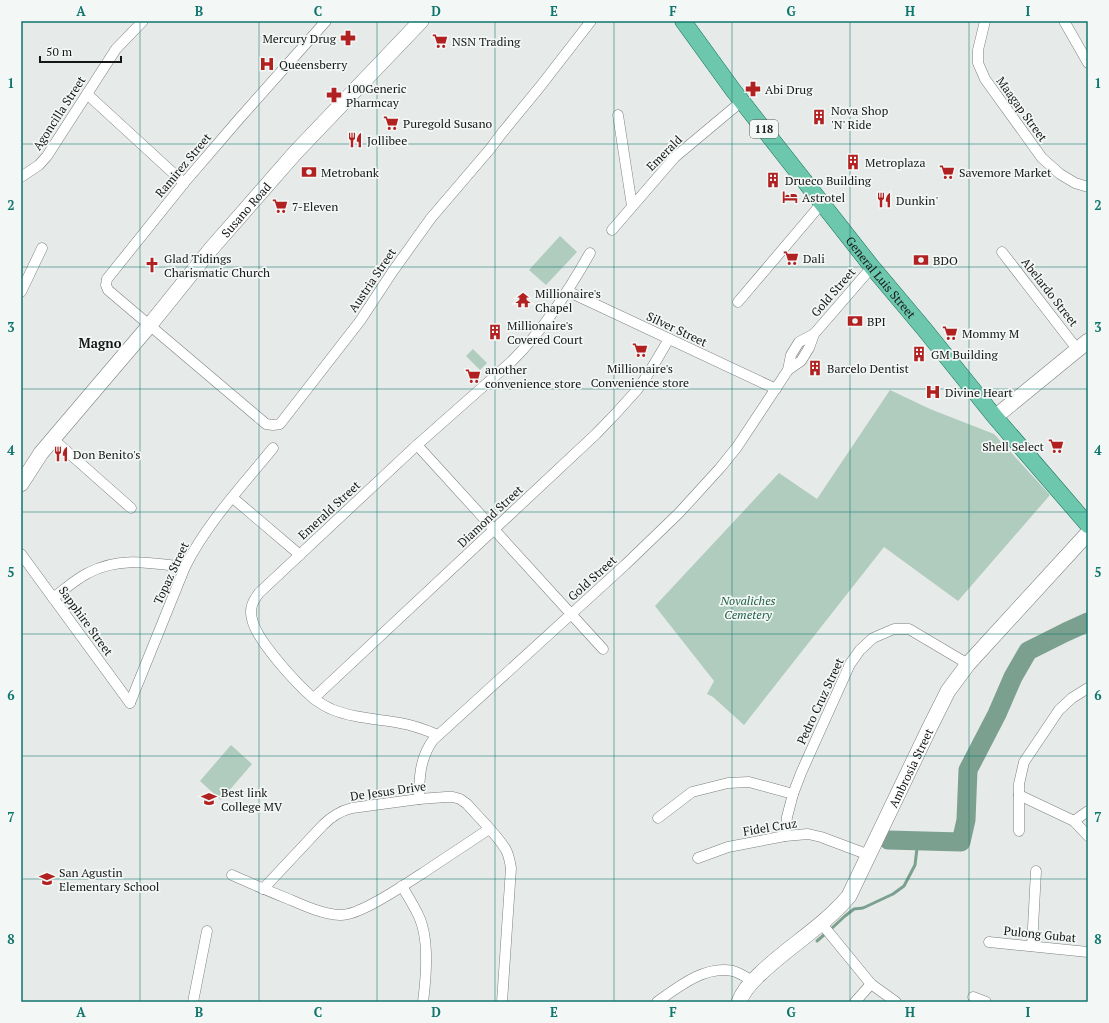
<svg xmlns="http://www.w3.org/2000/svg" width="1109" height="1023" font-family="'PT Serif',serif">
	<rect width="100%" height="100%" fill="#e6eae8"/>
	<g fill="#afccbe">
		<path d="M560 236 577 252 546 285 529 270Z"/>
		<path d="M473 349 487 363 480 370 466 356Z"/>
		<path d="M890 390 930 409 994 434 1050 495 958 601 884 547 744 725 713 697 707 694 714 681 655 606 779 473 817 499Z"/>
		<path d="M231 745 252 764 221 800 200 781Z"/>
	</g>
	<g fill="none" stroke-linecap="round" stroke-linejoin="round">
		<g stroke="#7ca08f" stroke-width="3">
			<path d="M831 929 845 916 854 909 863 908 893 894 904 886 915 865 918 840"/>
			<path d="M817 941 825 934"/>
		</g>
		<path stroke="#7ca08f" stroke-width="19" d="M888 840 961 842 966 820 968 770 997 714 1013 677 1028 651 1066 632 1088 622"/>
		<g stroke="#7c807e" stroke-width="11">
			<g id="street">
				<path d="M326 21 239 119 184 183 107 279 106 285 108 290 266 424 273 425 280 424 360 321 393 271 431 218 490 149 502 133 539 88 591 21"/>
				<path d="M985 21 978 50V63L985 79 1042 158 1060 174 1075 183 1088 187"/>
				<path d="M1064 21 1088 63"/>
				<path d="M87 94 184 183"/>
				<path d="M618 115 632 206"/>
				<path d="M21 177 39 165 47 156 116 49 143 21"/>
				<path d="M612 230 675 157 742 101"/>
				<path d="M1002 252 1077 349"/>
				<path d="M567 291 776 389"/>
				<path d="M21 292 42 248"/>
				<path d="M738 302 822 203"/>
				<path d="M788 370 801 361 809 348 814 334"/>
				<path d="M53 439 131 508"/>
				<path d="M417 445 603 649"/>
				<path d="M233 498 300 555"/>
				<path d="M21 554 130 703"/>
				<path d="M53 598C65 589 76 579 88 573 119 556 153 563 185 567"/>
				<path d="M314 698 596 434C610 420 623 406 636 391 649 375 658 357 669 339"/>
				<path d="M130 703 185 567C207 523 242 486 273 448"/>
				<path d="M438 735C426 730 413 725 400 723 377 719 353 718 331 709 325 706 318 702 313 698 296 683 256 640 252 619 249 608 253 601 259 593L417 445 512 361C545 328 567 293 590 253"/>
				<path d="M1019 795 1074 821 1088 836"/>
				<path d="M419 799C419 778 420 758 433 740L625 565 679 513 720 468 737 447 788 370 791 355 799 342 814 334 872 267"/>
				<path d="M658 818 692 792 728 783 749 782 793 794"/>
				<path d="M1074 821 1088 811"/>
				<path d="M1019 831V784L1024 762 1059 710 1072 698 1088 688"/>
				<path d="M785 836 787 817 793 794 801 773 850 664 860 650 873 638 894 629H909L968 664"/>
				<path d="M698 858 728 847 785 836 808 834 821 837 869 855"/>
				<path d="M232 875C252 884 271 892 291 900 307 907 323 914 340 915 360 916 405 884 423 873 445 858 467 844 489 829"/>
				<path d="M402 886C408 897 415 907 420 919 429 941 426 979 423 1002"/>
				<path d="M263 889 323 825C332 816 340 811 352 808L419 799 446 797H453L460 799 467 804C478 817 500 837 507 852 509 857 510 862 511 868L502 1002"/>
				<path d="M821 923 871 984 896 1002"/>
				<path d="M989 942 1088 952"/>
				<path d="M1032 946 1036 871"/>
				<path d="M973 997 986 1002"/>
				<path d="M193 1002 207 931"/>
				<path d="M657 1002C678 987 705 965 733 971 740 973 746 977 752 981"/>
				<path d="M855 1002 871 984"/>
			</g>
		</g>
		<g stroke="#7c807e" stroke-width="16">
			<g id="secondary">
				<path d="M995 417 1088 341"/>
				<path id="s1" d="M21 484 41 453 149 326 211 249 295 153 421 21"/>
				<path id="s2" d="M739 1002C743 991 752 981 761 973 789 946 824 926 849 896L929 729 948 691 968 664 1088 533"/>
			</g>
		</g>
		<g stroke="#0f7155" stroke-width="17">
			<g id="primary">
				<path id="s3" d="M683 21 733 90 872 267 925 330 995 417 1088 525"/>
			</g>
		</g>
		<use href="#street" stroke="#fff" stroke-width="10"/>
		<use href="#secondary" stroke="#fff" stroke-width="15"/>
		<use href="#primary" stroke="#6dc7ad" stroke-width="16"/>
	</g>
	<path fill="none" stroke="#0f766e" stroke-width="1" stroke-opacity="0.55" d="M140 21V1002M259 21V1002M377 21V1002M495 21V1002M614 21V1002M732 21V1002M850 21V1002M969 21V1002M21 144H1088M21 267H1088M21 389H1088M21 512H1088M21 634H1088M21 756H1088M21 879H1088"/>
	<defs>
		<g id="pharmacy-bare" transform="scale(1.2)"><path d="M-2-6h4v4h4v4h-4v4h-4v-4h-4v-4h4Z" fill="#b22121" stroke="#f3f7f5" stroke-width="2.5" paint-order="stroke"/></g>
		<g id="supermarket-bare" transform="scale(1.2)"><path d="M-6-5.5h2.5l.6 2H6L4.5 2H-2.5L-4.4-4H-6ZM-1.5 3.2a1.3 1.3 0 1 0 .1 0ZM3 3.2a1.3 1.3 0 1 0 .1 0Z" fill="#b22121" stroke="#f3f7f5" stroke-width="2.5" paint-order="stroke"/></g>
		<g id="hospital-bare" transform="scale(1.2)"><path d="M-5-5h3v3.5h4V-5h3V5h-3V1.5h-4V5h-3Z" fill="#b22121" stroke="#f3f7f5" stroke-width="2.5" paint-order="stroke"/></g>
		<g id="building-bare" transform="scale(1.2)"><path d="M-4-6H4V6H1V3H-1V6H-4ZM-2.5-4.3h1.7v1.8h-1.7ZM.8-4.3h1.7v1.8H.8ZM-2.5-1h1.7V.8h-1.7ZM.8-1h1.7V.8H.8Z" fill="#b22121" stroke="#f3f7f5" stroke-width="2.5" paint-order="stroke"/></g>
		<g id="restaurant-bare" transform="scale(1.2)"><path d="M-5-6h1v4h1v-4h1v4h1v-4h1v5L-1.5 .5V6h-2V.5L-5-1ZM5-6V6H3V1.5H1.5Q1.5-4 5-6Z" fill="#b22121" stroke="#f3f7f5" stroke-width="2.5" paint-order="stroke"/></g>
		<g id="bank-bare" transform="scale(1.2)"><path d="M-6-4H6V4H-6ZM0-2.3a2.3 2.3 0 1 0 0 4.6a2.3 2.3 0 1 0 0-4.6Z" fill="#b22121" stroke="#f3f7f5" stroke-width="2.5" paint-order="stroke"/></g>
		<g id="hotel-bare" transform="scale(1.2)"><path d="M-6-4.5h1.5V1H6V5H4.5V3h-9V5H-6ZM-4 0a1.8 1.8 0 1 1 3.6 0ZM.5 0V-2.5h3Q6-2.5 6 0Z" fill="#b22121" stroke="#f3f7f5" stroke-width="2.5" paint-order="stroke"/></g>
		<g id="church-bare" transform="scale(1.2)"><path d="M-1.2-6h2.4v3.5h3.3v2.4h-3.3V6h-2.4V-.1h-3.3v-2.4h3.3Z" fill="#b22121" stroke="#f3f7f5" stroke-width="2.5" paint-order="stroke"/></g>
		<g id="temple-bare" transform="scale(1.2)"><path d="M0-6L5-2H3V0L6.5 2.5H4V6H1.5V3h-3V6H-4V2.5H-6.5L-3 0V-2H-5Z" fill="#b22121" stroke="#f3f7f5" stroke-width="2.5" paint-order="stroke"/></g>
		<g id="university-bare" transform="scale(1.2)"><path d="M0-5L7-2L0 1L-7-2ZM-4 1L0 2.5L4 1V4Q0 6-4 4Z" fill="#b22121" stroke="#f3f7f5" stroke-width="2.5" paint-order="stroke"/></g>
		<g id="school-bare" transform="scale(1.2)"><path d="M0-5L7-2L0 1L-7-2ZM-4 1L0 2.5L4 1V4Q0 6-4 4Z" fill="#b22121" stroke="#f3f7f5" stroke-width="2.5" paint-order="stroke"/></g>
	</defs>
	<g fill-rule="evenodd">
		<use href="#pharmacy-bare" x="348" y="38"/>
		<use href="#supermarket-bare" x="440" y="41"/>
		<use href="#hospital-bare" x="267" y="64"/>
		<use href="#pharmacy-bare" x="753" y="89"/>
		<use href="#pharmacy-bare" x="334" y="95"/>
		<use href="#building-bare" x="819" y="117"/>
		<use href="#supermarket-bare" x="391" y="123"/>
		<use href="#restaurant-bare" x="355" y="140"/>
		<use href="#building-bare" x="853" y="162"/>
		<use href="#bank-bare" x="309" y="172"/>
		<use href="#supermarket-bare" x="947" y="172"/>
		<use href="#building-bare" x="773" y="180"/>
		<use href="#hotel-bare" x="790" y="197"/>
		<use href="#restaurant-bare" x="884" y="200"/>
		<use href="#supermarket-bare" x="280" y="206"/>
		<use href="#supermarket-bare" x="791" y="258"/>
		<use href="#bank-bare" x="921" y="260"/>
		<use href="#church-bare" x="152" y="265"/>
		<use href="#temple-bare" x="523" y="300"/>
		<use href="#bank-bare" x="855" y="321"/>
		<use href="#building-bare" x="495" y="332"/>
		<use href="#supermarket-bare" x="950" y="333"/>
		<use href="#supermarket-bare" x="640" y="350"/>
		<use href="#building-bare" x="919" y="354"/>
		<use href="#building-bare" x="815" y="368"/>
		<use href="#supermarket-bare" x="473" y="376"/>
		<use href="#hospital-bare" x="933" y="392"/>
		<use href="#supermarket-bare" x="1056" y="446"/>
		<use href="#restaurant-bare" x="61" y="454"/>
		<use href="#university-bare" x="209" y="799"/>
		<use href="#school-bare" x="47" y="879"/>
	</g>
	<g text-anchor="middle" dominant-baseline="central" stroke-width="3.5" stroke-linejoin="round" paint-order="stroke">
		<rect fill="#f3f7f5" stroke="#585a59" stroke-width="1" x="750" y="120" width="28" height="18" rx="3"/>
		<g font-size="11" font-weight="bold" fill="#151716">
			<text x="764" y="129">118</text>
		</g>
		<g font-size="12" fill="#151716" stroke="#f3f7f5" text-anchor="start">
			<text x="336" y="38" text-anchor="end">Mercury Drug</text>
			<text x="452" y="41">NSN Trading</text>
			<text x="279" y="64">Queensberry</text>
			<text x="346" y="88">100Generic<tspan x="346" dy="14">Pharmcay</tspan></text>
			<text x="765" y="89">Abi Drug</text>
			<text x="831" y="110">Nova Shop<tspan x="831" dy="14">'N' Ride</tspan></text>
			<text x="403" y="123">Puregold Susano</text>
			<text x="367" y="140">Jollibee</text>
			<text x="865" y="162">Metroplaza</text>
			<text x="321" y="172">Metrobank</text>
			<text x="959" y="172">Savemore Market</text>
			<text x="785" y="180">Drueco Building</text>
			<text x="802" y="197">Astrotel</text>
			<text x="896" y="200">Dunkin'</text>
			<text x="292" y="206">7-Eleven</text>
			<text x="164" y="258">Glad Tidings<tspan x="164" dy="14">Charismatic Church</tspan></text>
			<text x="803" y="258">Dali</text>
			<text x="933" y="260">BDO</text>
			<text x="535" y="293">Millionaire's<tspan x="535" dy="14">Chapel</tspan></text>
			<text x="867" y="321">BPI</text>
			<text x="507" y="325">Millionaire's<tspan x="507" dy="14">Covered Court</tspan></text>
			<text x="962" y="333">Mommy M</text>
			<text x="931" y="354">GM Building</text>
			<text x="640" y="368" text-anchor="middle">Millionaire's<tspan x="640" dy="14">Convenience store</tspan></text>
			<text x="827" y="368">Barcelo Dentist</text>
			<text x="485" y="369">another<tspan x="485" dy="14">convenience store</tspan></text>
			<text x="945" y="392">Divine Heart</text>
			<text x="1044" y="446" text-anchor="end">Shell Select</text>
			<text x="73" y="454">Don Benito's</text>
			<text x="221" y="792">Best link<tspan x="221" dy="14">College MV</tspan></text>
			<text x="59" y="872">San Agustin<tspan x="59" dy="14">Elementary School</tspan></text>
		</g>
		<g font-size="12" fill="#151716" stroke="#f3f7f5">
			<text transform="translate(1022 109) rotate(54)">Maagap Street</text>
			<text transform="translate(59 113) rotate(-57)">Agoncilla Street</text>
			<text transform="translate(664 153) rotate(-45)">Emerald</text>
			<text transform="translate(183 165) rotate(-50)">Ramirez Street</text>
			<text stroke="none"><textPath href="#s1" startOffset="355">Susano Road</textPath></text>
			<text stroke="none"><textPath href="#s3" startOffset="324">General Luis Street</textPath></text>
			<text transform="translate(372 280) rotate(-56)">Austria Street</text>
			<text transform="translate(833 292) rotate(-49)">Gold Street</text>
			<text transform="translate(1050 292) rotate(52)">Abelardo Street</text>
			<text transform="translate(677 329) rotate(25)">Silver Street</text>
			<text transform="translate(329 510) rotate(-43)">Emerald Street</text>
			<text transform="translate(490 516) rotate(-43)">Diamond Street</text>
			<text transform="translate(171 573) rotate(-65)">Topaz Street</text>
			<text transform="translate(592 578) rotate(-42)">Gold Street</text>
			<text transform="translate(86 621) rotate(54)">Sapphire Street</text>
			<text transform="translate(820 701) rotate(-65)">Pedro Cruz Street</text>
			<text stroke="none"><textPath href="#s2" startOffset="296">Ambrosia Street</textPath></text>
			<text transform="translate(388 791) rotate(-8)">De Jesus Drive</text>
			<text transform="translate(770 827) rotate(-9)">Fidel Cruz</text>
			<text transform="translate(1040 934) rotate(6)">Pulong Gubat</text>
		</g>
		<g font-size="12" font-style="italic" fill="#1e5f47" stroke="#f3f7f5">
			<text x="748" y="600">Novaliches<tspan x="748" dy="14">Cemetery</tspan></text>
		</g>
		<g font-size="13" font-weight="bold" fill="#151716" stroke="#f3f7f5">
			<text x="100" y="343">Magno</text>
		</g>
	</g>
	<rect width="1109" height="1023" fill="none" stroke="#f3f7f5" stroke-width="44"/>
	<path d="M40 56v6h81v-6" fill="none" stroke="#151716" stroke-width="2"/>
	<text x="46" y="56" font-size="12" fill="#151716" stroke="#f3f7f5" stroke-width="3" paint-order="stroke">50 m</text>
	<rect x="22" y="22" width="1065" height="979" fill="none" stroke="#0f766e" stroke-width="1.5"/>
	<g font-size="13" text-anchor="middle" font-weight="bold" fill="#0f766e">
		<text x="81" y="16">A</text>
		<text x="199" y="16">B</text>
		<text x="318" y="16">C</text>
		<text x="436" y="16">D</text>
		<text x="554" y="16">E</text>
		<text x="673" y="16">F</text>
		<text x="791" y="16">G</text>
		<text x="910" y="16">H</text>
		<text x="1028" y="16">I</text>
		<text x="11" y="88">1</text>
		<text x="1098" y="88">1</text>
		<text x="11" y="210">2</text>
		<text x="1098" y="210">2</text>
		<text x="11" y="332">3</text>
		<text x="1098" y="332">3</text>
		<text x="11" y="455">4</text>
		<text x="1098" y="455">4</text>
		<text x="11" y="577">5</text>
		<text x="1098" y="577">5</text>
		<text x="11" y="700">6</text>
		<text x="1098" y="700">6</text>
		<text x="11" y="822">7</text>
		<text x="1098" y="822">7</text>
		<text x="11" y="944">8</text>
		<text x="1098" y="944">8</text>
		<text x="81" y="1017">A</text>
		<text x="199" y="1017">B</text>
		<text x="318" y="1017">C</text>
		<text x="436" y="1017">D</text>
		<text x="554" y="1017">E</text>
		<text x="673" y="1017">F</text>
		<text x="791" y="1017">G</text>
		<text x="910" y="1017">H</text>
		<text x="1028" y="1017">I</text>
	</g>
</svg>
